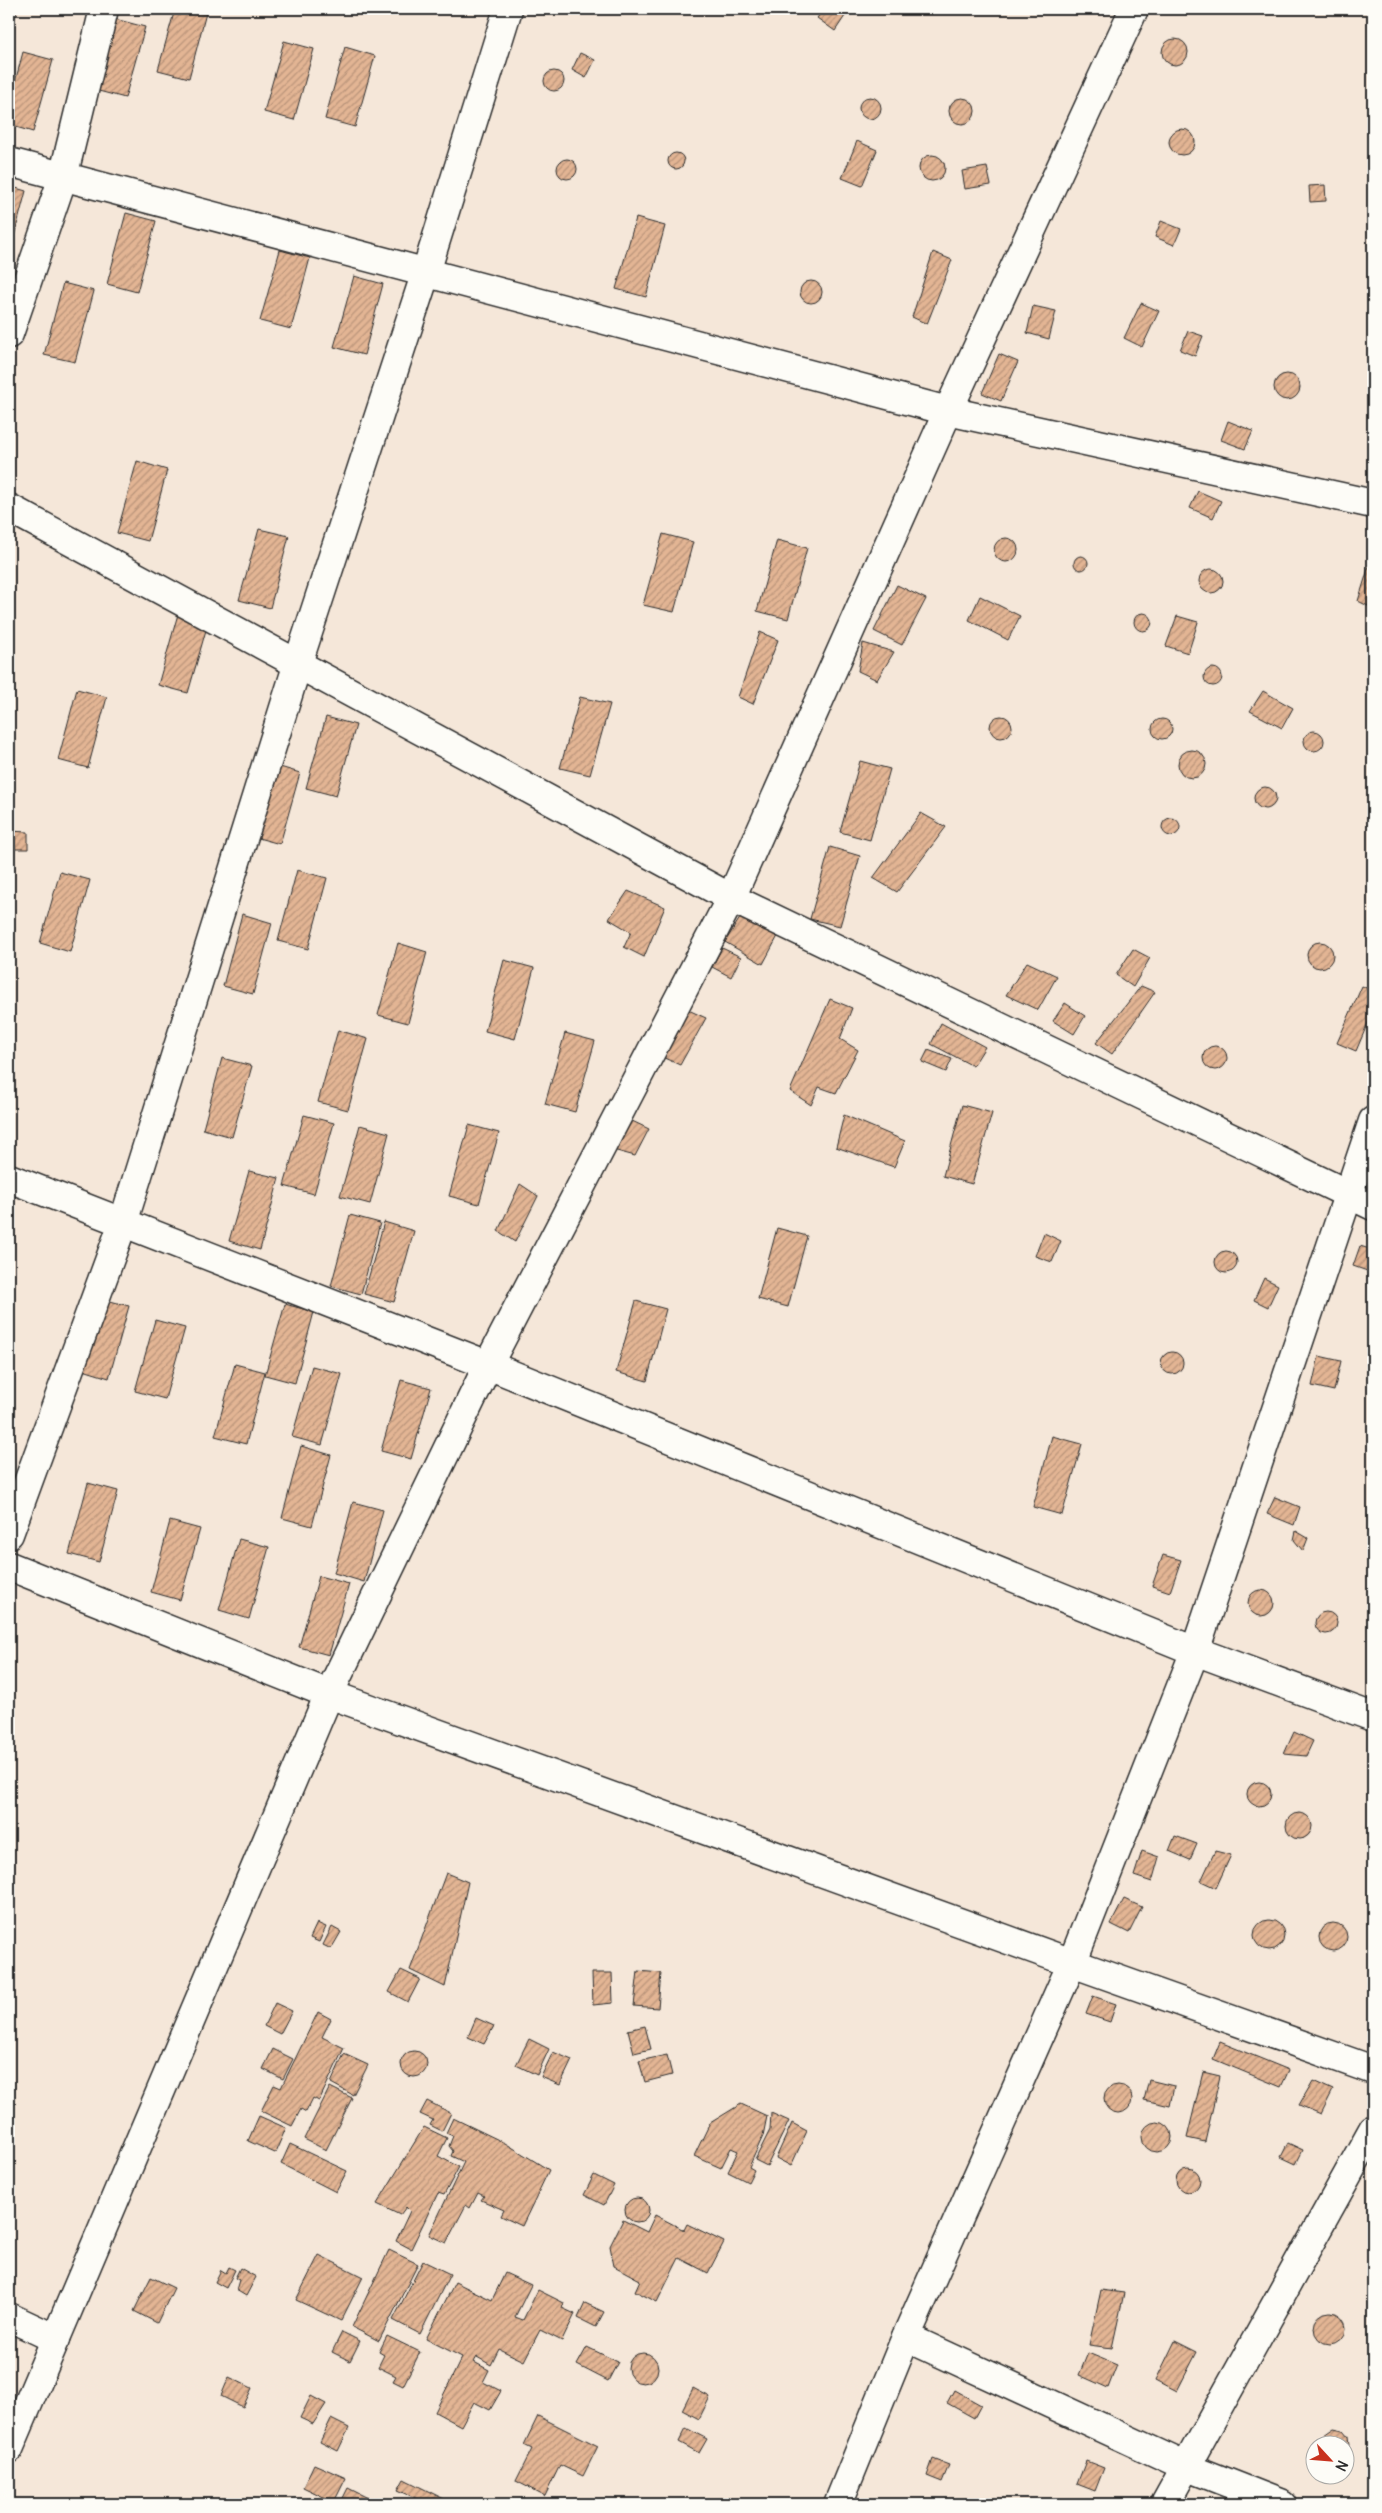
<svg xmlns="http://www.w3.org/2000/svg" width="1382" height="2513" font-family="Delius,sans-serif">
	<defs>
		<pattern id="building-hatch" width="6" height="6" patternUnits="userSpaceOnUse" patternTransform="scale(1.25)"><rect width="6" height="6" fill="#e3b594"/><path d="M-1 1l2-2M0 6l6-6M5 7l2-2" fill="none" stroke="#b89379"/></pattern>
	</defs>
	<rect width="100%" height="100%" fill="#f5e7d9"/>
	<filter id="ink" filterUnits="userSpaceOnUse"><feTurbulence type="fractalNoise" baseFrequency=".02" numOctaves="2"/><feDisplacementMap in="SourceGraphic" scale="10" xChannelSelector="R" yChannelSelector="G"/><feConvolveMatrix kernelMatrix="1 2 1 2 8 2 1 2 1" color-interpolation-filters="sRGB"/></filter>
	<g filter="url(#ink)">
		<g fill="url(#building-hatch)" stroke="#2b2b2b">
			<path d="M9 9H17L9 40Z"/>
			<path d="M175 9H207L189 78 158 70Z"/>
			<path d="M824 9H842L847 13 835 31 817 18Z"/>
			<path d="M115 19 145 27 125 98 95 90Z"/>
			<circle cx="1175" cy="52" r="13"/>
			<path d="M284 41 314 49 294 120 264 112Z"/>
			<path d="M345 47 375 56 355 127 325 119Z"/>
			<path d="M23 52 53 60 33 132 9 125V105Z"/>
			<path d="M580 53 595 60 586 78 572 70Z"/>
			<circle cx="554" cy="81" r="10"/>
			<circle cx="870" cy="108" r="11"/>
			<circle cx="962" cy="111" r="13"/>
			<circle cx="1182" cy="142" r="13"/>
			<path d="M857 141 877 150 862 186 842 178Z"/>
			<circle cx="676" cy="161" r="8"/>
			<circle cx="932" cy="168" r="13"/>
			<circle cx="567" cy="169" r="10"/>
			<path d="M987 167 991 185 965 189 962 171Z"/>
			<path d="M1325 185 1326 201 1310 202 1309 186Z"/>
			<path d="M9 186 26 191 9 255Z"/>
			<path d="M126 213 156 221 137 292 107 284Z"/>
			<path d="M636 218 665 226 646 297 616 289Z"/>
			<path d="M1161 221 1181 229 1174 245 1155 237Z"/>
			<path d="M280 250 310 258 291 329 260 321Z"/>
			<path d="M933 252 952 260 927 324 912 317Z"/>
			<path d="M354 276 383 284 364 355 334 347Z"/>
			<circle cx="811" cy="292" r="11"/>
			<path d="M63 283 94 291 75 362 44 355Z"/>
			<path d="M1141 303 1159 311 1142 347 1124 338Z"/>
			<path d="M1033 306 1056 311 1049 339 1027 333Z"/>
			<path d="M1188 331 1203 336 1195 356 1180 350Z"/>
			<path d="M999 354 1018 362 1001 401 982 393Z"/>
			<circle cx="1287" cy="387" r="13"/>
			<path d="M1228 421 1253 431 1245 449 1221 440Z"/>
			<path d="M137 461 167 470 148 541 117 533Z"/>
			<path d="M1198 491 1221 501 1213 518 1190 508Z"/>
			<path d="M259 529 289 536 270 608 239 600Z"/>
			<path d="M663 534 693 542 674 612 643 605Z"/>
			<circle cx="1006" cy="550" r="12"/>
			<path d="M777 540 807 548 788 619 757 611Z"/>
			<path d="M1373 553V606L1372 608 1358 601Z"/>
			<circle cx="1081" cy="563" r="7"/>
			<circle cx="1211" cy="581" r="12"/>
			<path d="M897 585 926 599 902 645 874 631Z"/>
			<path d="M980 596 1020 616 1008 640 969 620Z"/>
			<circle cx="1143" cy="622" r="9"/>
			<path d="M178 614 208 623 188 693 158 685Z"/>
			<path d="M1177 616 1198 622 1188 653 1166 646Z"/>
			<path d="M760 632 778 640 753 704 738 697Z"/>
			<path d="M863 643 894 652 877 680 858 671Z"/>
			<circle cx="1213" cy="677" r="9"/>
			<path d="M77 689 107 697 88 768 58 760Z"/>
			<path d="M1263 691 1293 708 1282 728 1250 711Z"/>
			<path d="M580 697 610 704 590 775 560 768Z"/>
			<circle cx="1001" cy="727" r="11"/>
			<path d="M326 717 356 725 336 796 306 788Z"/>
			<circle cx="1162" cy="729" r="10"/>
			<circle cx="1314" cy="741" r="10"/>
			<circle cx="1192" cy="764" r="14"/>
			<path d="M860 761 890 769 870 840 840 832Z"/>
			<path d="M270 764 300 773 280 844 251 836Z"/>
			<circle cx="1265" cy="798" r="11"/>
			<path d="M921 813 946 827 897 892 873 878Z"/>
			<circle cx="1171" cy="827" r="9"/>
			<path d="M9 831 28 832V849H9Z"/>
			<path d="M830 847 860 856 840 926 810 919Z"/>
			<path d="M297 870 327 878 308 949 278 941Z"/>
			<path d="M60 872 90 880 70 952 40 943Z"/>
			<path d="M628 891 665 907 644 957 624 947 631 932 609 919Z"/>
			<path d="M242 914 272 923 253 994 223 986Z"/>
			<path d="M740 918 778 936 763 964 725 942Z"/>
			<circle cx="1320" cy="955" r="13"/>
			<path d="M398 943 427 952 408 1023 378 1015Z"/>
			<path d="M722 948 741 957 731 977 712 967Z"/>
			<path d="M1133 949 1150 958 1133 987 1116 975Z"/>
			<path d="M504 960 534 968 515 1039 485 1031Z"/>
			<path d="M1027 962 1057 976 1038 1010 1006 995Z"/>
			<path d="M1141 986 1155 992 1112 1054 1096 1043Z"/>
			<path d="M1362 986 1373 991V1011L1356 1051 1337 1043Z"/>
			<path d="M830 999 852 1008 840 1039 858 1050 836 1093 819 1087 811 1105 790 1091Z"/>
			<path d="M1065 1003 1085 1016 1074 1034 1053 1021Z"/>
			<path d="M684 1008 706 1018 680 1065 662 1057Z"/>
			<path d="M941 1023 985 1047 973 1066 931 1044Z"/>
			<path d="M338 1030 368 1039 348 1110 318 1102Z"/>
			<path d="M565 1033 595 1041 575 1112 545 1104Z"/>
			<circle cx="1215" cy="1058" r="12"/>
			<path d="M928 1050 952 1059 946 1072 922 1062Z"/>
			<path d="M222 1058 252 1066 232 1137 203 1129Z"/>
			<path d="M962 1105 992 1113 972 1184 943 1176Z"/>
			<path d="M304 1115 334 1123 314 1194 284 1186Z"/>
			<path d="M844 1115 905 1141 894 1167 836 1147Z"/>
			<path d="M630 1120 649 1129 635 1156 613 1150Z"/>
			<path d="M360 1125 389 1133 370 1204 340 1196Z"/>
			<path d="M469 1125 499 1133 479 1204 449 1196Z"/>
			<path d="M249 1171 279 1178 260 1250 229 1241Z"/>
			<path d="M520 1184 538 1196 515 1242 498 1231Z"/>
			<path d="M350 1215 380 1223 361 1294 331 1286Z"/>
			<path d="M384 1222 414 1231 394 1302 364 1294Z"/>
			<path d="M777 1228 807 1236 788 1307 758 1299Z"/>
			<path d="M1044 1233 1061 1241 1052 1262 1035 1256Z"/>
			<path d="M1360 1246 1373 1250V1273L1353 1266Z"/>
			<circle cx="1226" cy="1262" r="11"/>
			<path d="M1264 1278 1278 1285 1268 1307 1254 1300Z"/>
			<path d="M99 1298 129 1306 109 1378 80 1369Z"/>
			<path d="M636 1301 666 1309 647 1381 616 1372Z"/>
			<path d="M285 1304 314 1312 295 1383 265 1375Z"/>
			<path d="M155 1320 185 1328 165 1399 135 1391Z"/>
			<circle cx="1172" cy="1363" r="11"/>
			<path d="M1319 1356 1341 1361 1334 1391 1312 1386Z"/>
			<path d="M235 1364 265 1372 246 1444 215 1436Z"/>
			<path d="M312 1366 342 1374 322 1445 292 1437Z"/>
			<path d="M401 1380 431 1388 411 1459 381 1451Z"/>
			<path d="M1052 1436 1082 1444 1062 1515 1033 1507Z"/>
			<path d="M301 1446 331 1455 312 1526 282 1518Z"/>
			<path d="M88 1483 118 1491 99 1562 69 1554Z"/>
			<path d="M1275 1497 1300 1507 1294 1525 1267 1514Z"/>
			<path d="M353 1502 383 1510 364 1582 334 1573Z"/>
			<path d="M170 1521 200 1529 180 1600 151 1592Z"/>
			<path d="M1296 1531 1308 1538 1303 1551 1294 1540Z"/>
			<path d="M239 1539 269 1547 249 1619 219 1610Z"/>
			<path d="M1163 1555 1181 1560 1170 1592 1152 1586Z"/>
			<path d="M319 1576 349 1584 329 1655 299 1647Z"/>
			<circle cx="1261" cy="1603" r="13"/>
			<circle cx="1326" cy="1623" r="11"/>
			<path d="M1294 1732 1313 1741 1306 1756 1284 1754Z"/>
			<circle cx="1259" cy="1794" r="12"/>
			<circle cx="1299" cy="1826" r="13"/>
			<path d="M1175 1836 1197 1844 1190 1860 1169 1851Z"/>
			<path d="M1142 1851 1159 1857 1152 1882 1134 1876Z"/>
			<path d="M1215 1851 1231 1855 1216 1888 1201 1881Z"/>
			<path d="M446 1873 468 1882 445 1987 410 1970Z"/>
			<path d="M1124 1899 1142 1907 1129 1933 1111 1924Z"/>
			<circle cx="1269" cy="1935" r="15"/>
			<circle cx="1333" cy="1937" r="14"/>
			<path d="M317 1923 326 1927 319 1942 310 1938Z"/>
			<path d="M332 1927 341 1932 331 1949 323 1945Z"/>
			<path d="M401 1970 420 1979 408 2002 389 1992Z"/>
			<path d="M638 1971 661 1973 658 2008 634 2006Z"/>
			<path d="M592 1973H612L613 2003 593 2005Z"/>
			<path d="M1093 1996 1116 2004 1110 2022 1086 2014Z"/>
			<path d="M275 2003 292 2011 280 2034 264 2026Z"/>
			<path d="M318 2012 331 2019 322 2037 344 2048 319 2101 313 2098 306 2112 301 2109 292 2126 261 2111 274 2085 281 2088Z"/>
			<path d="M476 2018 494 2026 484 2044 468 2037Z"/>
			<path d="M645 2026 651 2049 634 2053 628 2030Z"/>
			<path d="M529 2039 549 2049 537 2075 516 2065Z"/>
			<path d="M1220 2042 1289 2070 1281 2087 1213 2059Z"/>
			<path d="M273 2049 293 2059 283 2079 263 2069Z"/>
			<circle cx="414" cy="2064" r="13"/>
			<path d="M553 2052 572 2060 560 2085 541 2077Z"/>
			<path d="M344 2054 368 2065 353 2095 331 2083Z"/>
			<path d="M667 2055 672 2075 645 2082 639 2061Z"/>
			<path d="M1203 2072 1220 2076 1205 2142 1187 2138Z"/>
			<path d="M1149 2080 1174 2086 1170 2106 1144 2100Z"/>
			<path d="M1313 2081 1333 2090 1321 2114 1299 2105Z"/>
			<circle cx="1118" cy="2099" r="14"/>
			<path d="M330 2087 352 2098 326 2150 304 2139Z"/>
			<path d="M427 2101 451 2113 442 2131 430 2125 433 2120 420 2114Z"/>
			<path d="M741 2104 767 2116 763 2136 749 2167 754 2170 748 2182 728 2172 738 2151 731 2148 721 2168 694 2156 710 2123Z"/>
			<path d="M771 2113 789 2121 767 2166 755 2160 770 2130Z"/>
			<path d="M259 2116 286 2128 275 2153 248 2141Z"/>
			<path d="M453 2118 505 2143 549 2170 522 2226 501 2216 504 2210 481 2200 484 2196 478 2193 470 2208 466 2205 446 2243 429 2235 464 2162 451 2156 453 2151 449 2146 453 2136 446 2133Z"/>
			<circle cx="1157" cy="2137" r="15"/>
			<path d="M792 2123 807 2131 791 2166 776 2158Z"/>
			<path d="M424 2127 447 2138 438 2156 459 2167 444 2195 438 2193 411 2249 396 2241 410 2211 406 2207 400 2215 377 2204Z"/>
			<path d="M1288 2143 1303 2150 1296 2164 1281 2157Z"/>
			<path d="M290 2144 347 2171 336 2192 281 2164Z"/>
			<circle cx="1188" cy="2180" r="12"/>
			<path d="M594 2175 614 2185 604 2205 584 2195Z"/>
			<circle cx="637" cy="2210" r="12"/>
			<path d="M655 2215 684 2230 687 2224 724 2242 708 2273 679 2258 657 2302 635 2291 640 2280 614 2266 610 2246 623 2220 647 2232Z"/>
			<path d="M389 2250 418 2264 379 2341 352 2327Z"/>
			<path d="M319 2255 363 2277 341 2321 296 2300Z"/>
			<path d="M423 2261 450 2274 420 2334 393 2320Z"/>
			<path d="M229 2267 235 2270 226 2288 215 2282 221 2270 226 2273Z"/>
			<path d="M240 2268 256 2277 246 2296 236 2290 239 2280 235 2278Z"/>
			<path d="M505 2273 531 2285 515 2317 523 2320 538 2290 564 2303 562 2308 575 2314 562 2341 540 2330 524 2361 499 2349 491 2365 477 2357 474 2362 489 2370 483 2382 501 2391 490 2410 474 2402 461 2426 435 2412 462 2357 426 2339 455 2282 492 2300Z"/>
			<path d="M151 2277 174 2288 157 2323 134 2311Z"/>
			<path d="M1101 2290 1124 2293 1112 2348 1089 2345Z"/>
			<path d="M585 2303 604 2312 596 2327 578 2318Z"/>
			<circle cx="1330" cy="2328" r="16"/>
			<path d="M342 2332 360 2341 350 2361 332 2352Z"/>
			<path d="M387 2336 420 2352 403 2386 393 2381 396 2376 378 2367 384 2355 379 2352Z"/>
			<path d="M1175 2341 1197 2352 1177 2391 1156 2380Z"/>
			<path d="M587 2347 618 2362 608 2381 577 2365Z"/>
			<circle cx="643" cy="2368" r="15"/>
			<path d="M1088 2353 1117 2365 1108 2388 1079 2375Z"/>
			<path d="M229 2377 252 2388 243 2407 221 2396Z"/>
			<path d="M693 2388 710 2397 699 2419 682 2410Z"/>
			<path d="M954 2390 981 2405 974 2418 947 2403Z"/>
			<path d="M311 2396 326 2404 313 2424 300 2418Z"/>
			<path d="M538 2416 598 2446 583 2476 560 2465 545 2496 516 2481 532 2449 524 2445Z"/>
			<path d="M331 2419 349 2428 338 2451 320 2442Z"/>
			<path d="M686 2428 707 2439 699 2453 679 2442Z"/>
			<path d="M1334 2428 1343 2430 1348 2436 1349 2445 1344 2451V2446H1322L1324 2435Z"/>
			<path d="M933 2459 949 2465 942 2482 927 2476Z"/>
			<path d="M1086 2461 1104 2468 1095 2491 1077 2484Z"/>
			<path d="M314 2464 346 2478 334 2502 303 2487Z"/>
			<path d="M404 2479 444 2499 442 2504H423L424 2502 398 2490Z"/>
			<path d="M348 2488 368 2498 365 2504H340Z"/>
		</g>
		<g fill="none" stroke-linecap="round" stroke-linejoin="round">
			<g stroke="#2b2b2b" stroke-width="31">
				<g id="minor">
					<path d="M9 162 948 411 1373 504"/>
					<path d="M9 334 63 177 104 9"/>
					<path d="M9 508 731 898 1373 1206"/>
					<path d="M9 1178 488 1365 1195 1651 1373 1717"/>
					<path d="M9 1534 123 1223 298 663 426 272 508 9"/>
					<path d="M9 1566 329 1694 1072 1963 1373 2070"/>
					<path d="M9 2317 56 2339"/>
					<path d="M906 2337 1185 2466 1282 2504"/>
					<path d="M9 2449 329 1694 488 1365 731 898 948 411 1134 9"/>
					<path d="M838 2504 906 2337 1072 1963 1195 1651 1373 1121"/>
					<path d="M1165 2504 1373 2129"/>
				</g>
			</g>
			<use href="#minor" stroke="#fdfcf7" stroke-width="28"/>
		</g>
	</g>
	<rect width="1382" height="2513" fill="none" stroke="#fdfcf7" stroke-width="30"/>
	<rect x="15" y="15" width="1352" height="2483" fill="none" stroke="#2b2b2b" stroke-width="2" filter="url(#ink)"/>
	<g transform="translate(1330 2460) rotate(116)"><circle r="24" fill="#fdfcf7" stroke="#a9a8a5"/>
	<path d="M0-4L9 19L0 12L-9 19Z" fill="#c8321e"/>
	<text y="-8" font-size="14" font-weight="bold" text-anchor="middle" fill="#2b2b2b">N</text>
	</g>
</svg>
